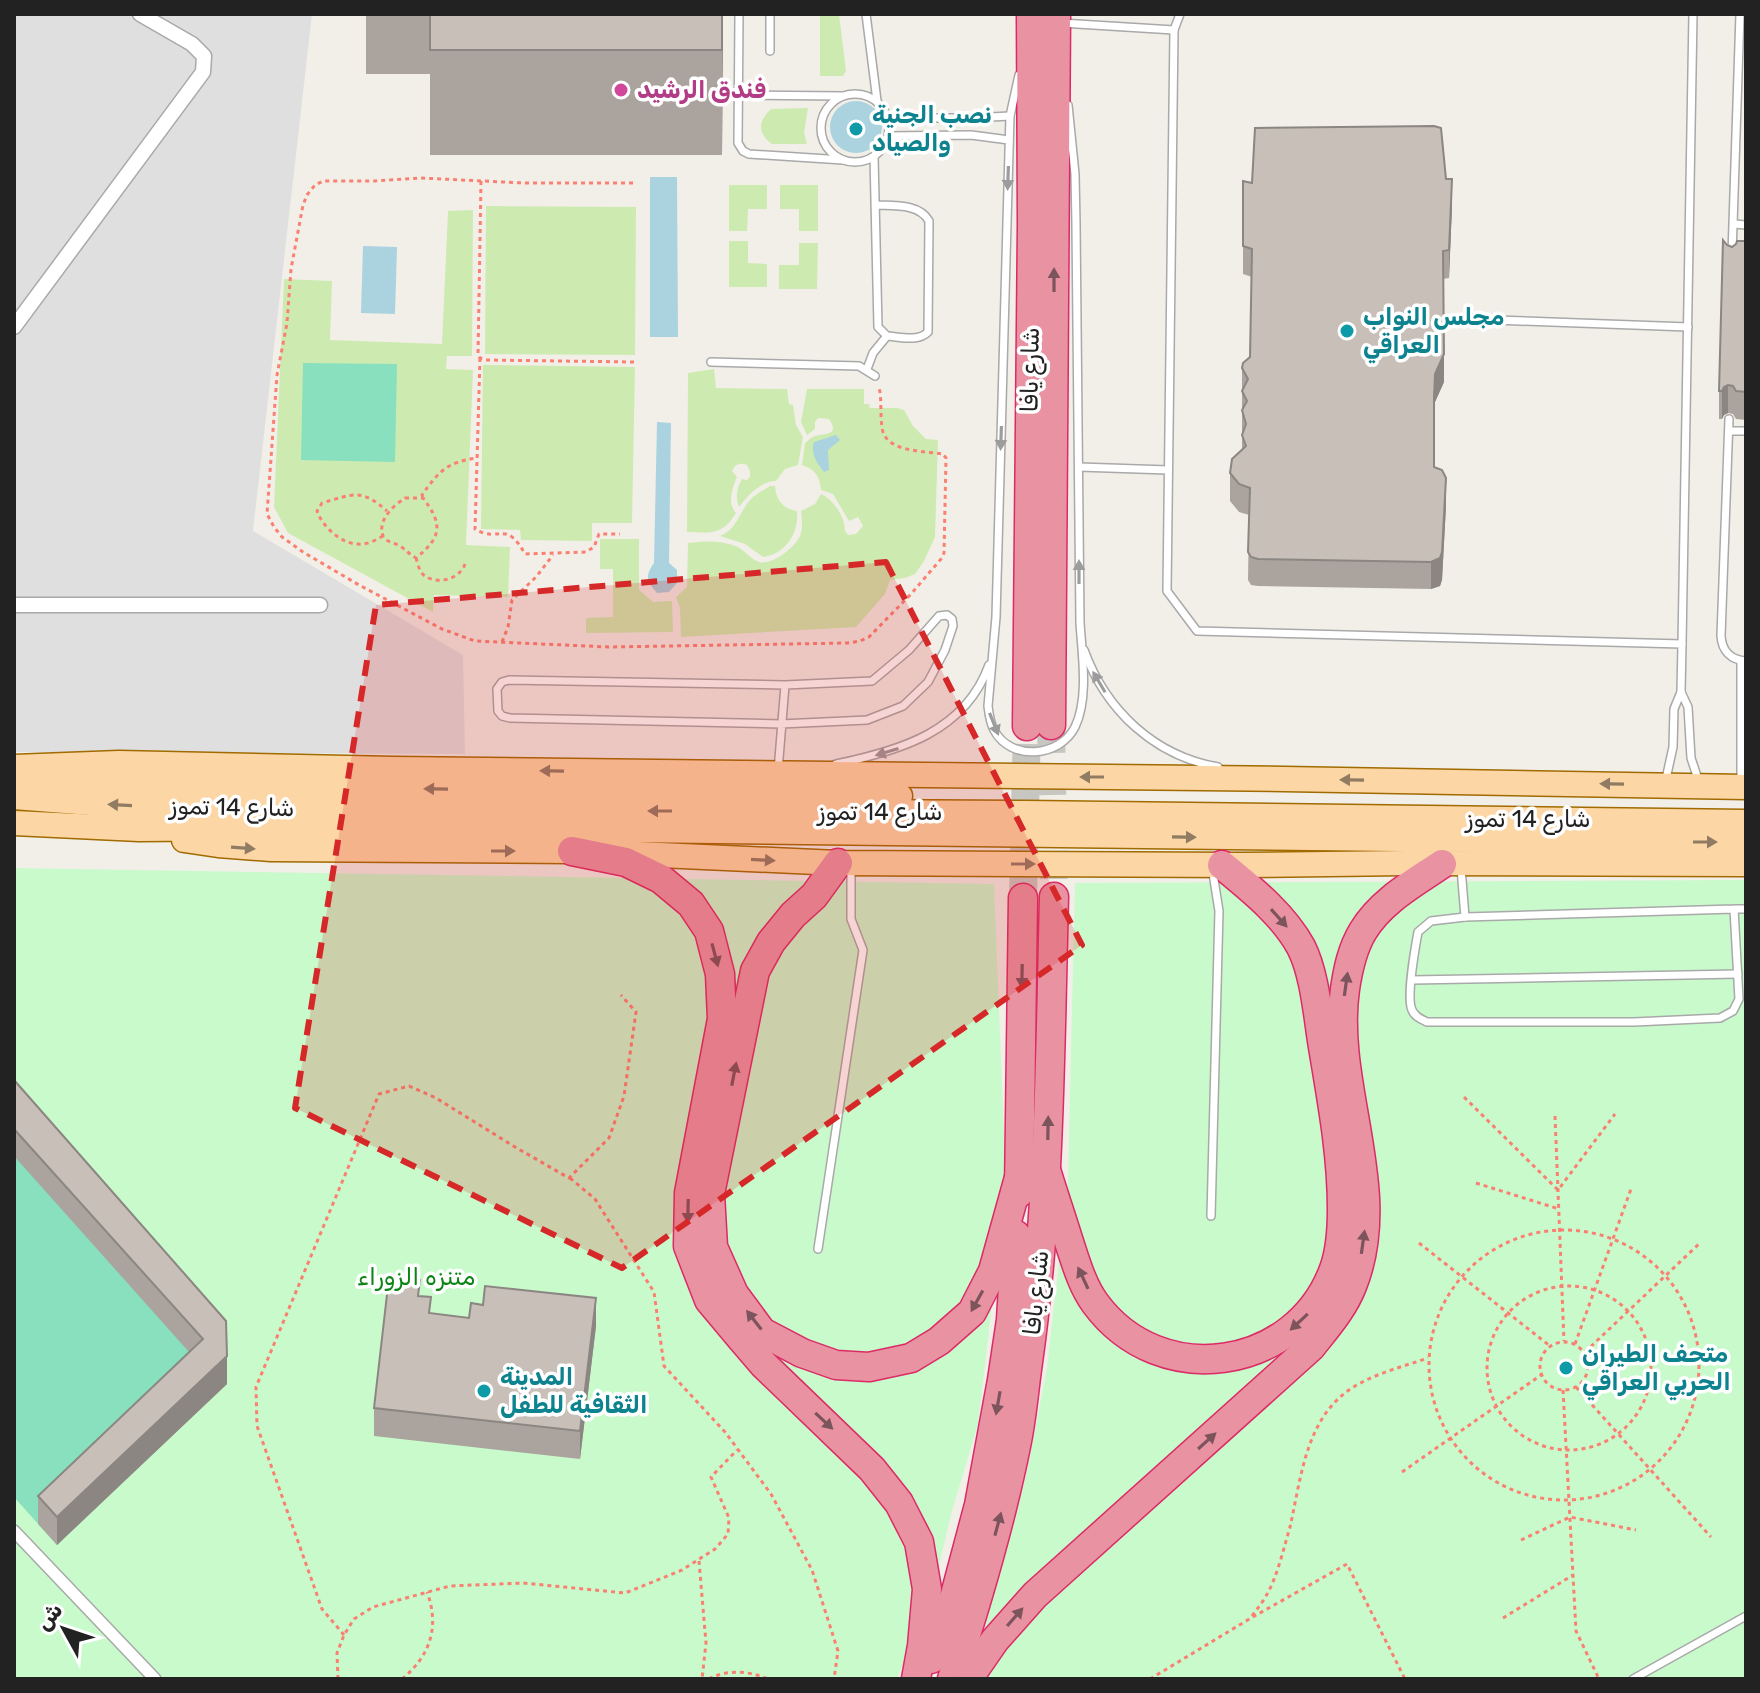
<svg xmlns="http://www.w3.org/2000/svg" width="1760" height="1693" font-family="Rubik,Vazirmatn,sans-serif">
	<rect width="100%" height="100%" fill="#f2efe9"/>
	<path fill="#e0dfdf" d="M14 14H312L253 531 463 655 465 754 14 752Z"/>
	<g fill="#cdebb0">
		<path d="M785 14H839L846 71 843 76H820V16Z"/>
		<path d="M808 108 804 133 807 144H772C757 133 758 121 771 109Z"/>
		<path d="M729 185H767V209H748L747 231H729Z"/>
		<path d="M780 185H818V231H799V209H780Z"/>
		<path d="M486 206 636 207 635 355 485 354Z"/>
		<path d="M473 210 472 356H447L446 369 473 370 466 545 510 547 508 597 434 595 433 612 288 533 274 507 284 279 332 281 330 340 442 344 448 211Z"/>
		<path d="M729 241H748V263L767 264V287H729Z"/>
		<path d="M799 243H818L817 289H779V265H799Z"/>
		<path d="M483 365 635 367 632 523H592V541L521 540 520 530 481 529Z"/>
		<path d="M714 369 716 388 787 389 789 404 793 405 796 425 803 437 798 465 785 469 776 481C761 481 748 495 739 507 735 498 737 487 742 479L747 480 750 477V471L747 465C740 462 735 464 732 471L737 477C732 489 727 503 736 513 723 535 711 533 687 532L688 373Z"/>
		<path d="M807 389H864V404H869L870 408H897L904 410 913 426 926 439 938 440 935 537 924 561 915 574 905 578 890 580 885 594 856 627 681 637 680 608 676 597 687 587 688 543C705 541 722 540 738 547 745 551 751 559 759 562 772 566 795 547 800 536 803 528 802 519 801 511L815 504 821 494C834 500 845 517 845 531L848 535 856 534 863 526 858 517 849 521 833 494 821 490C820 477 815 469 802 465L805 443C809 440 810 438 815 436 826 433 840 436 829 419L818 418 815 422V429L807 435 801 422Z"/>
		<path d="M770 486H775C776 500 783 509 797 511 799 533 786 554 763 557L745 544 720 536C739 528 739 510 753 497 758 493 764 490 770 486Z"/>
		<path d="M600 539H639V590L653 602 672 601 673 632 586 633V618L613 617V569H600Z"/>
	</g>
	<g fill="#c8facc">
		<path d="M14 868 994 884 1006 1184 978 1424 952 1511 933 1590 897 1679H14Z"/>
		<path d="M1746 880V1679H975L991 1601 1025 1480 1047 1368 1068 1180 1075 883Z"/>
	</g>
	<g fill="#88e0be">
		<path d="M303 363 397 364 395 462 301 460Z"/>
		<path d="M14 1108 226 1349 57 1545 14 1497Z"/>
	</g>
	<g fill="#aad3df">
		<circle cx="856" cy="127" r="26"/>
		<path d="M650 177H677L678 337H650Z"/>
		<path d="M363 246 397 247 395 314 361 313Z"/>
		<path d="M657 422 671 423 669 563 677 570V583L669 592 657 593C646 581 645 576 654 563Z"/>
		<path d="M836 435 840 440 828 450 829 470 824 472C817 464 810 452 814 442Z"/>
	</g>
	<g fill="none" stroke-linecap="round" stroke-linejoin="round">
		<g stroke="#c8c6c1" stroke-width="28" stroke-dasharray="28 14" stroke-linecap="butt">
			<path d="M1051 725 1054 897"/>
			<path d="M1023 898 1027 726"/>
		</g>
		<g stroke="#a9a9a9" stroke-width="10">
			<g id="service">
				<path d="M739 14 738 143 743 151 749 154 843 160"/>
				<path d="M770 14V51"/>
				<path d="M866 14 877 101"/>
				<path d="M1061 23 1174 30 1180 14"/>
				<path d="M1174 30 1167 591 1197 631 1682 644 1681 692 1688 707 1691 758 1699 782"/>
				<path d="M1019 75 1010 116 996 617 988 706C989 714 990 723 994 730 1011 762 1060 757 1075 727 1089 698 1082 654 1080 623L1076 224 1075 174 1068 105"/>
				<circle cx="855" cy="128" r="34"/>
				<path d="M738 95 842 96"/>
				<path d="M889 118H971L1010 116"/>
				<path d="M889 136 971 135 1009 140"/>
				<path d="M874 157 878 327 887 336C901 337 918 342 928 332L929 221C919 203 893 206 875 205"/>
				<path d="M1734 224 1746 225"/>
				<path d="M1732 254 1740 14"/>
				<path d="M1495 320 1688 327"/>
				<path d="M711 362 859 366 875 376"/>
				<path d="M867 369 873 353 887 336"/>
				<path d="M1729 419 1721 636C1722 651 1731 660 1746 661"/>
				<path d="M1729 431H1746"/>
				<path d="M1079 467 1168 470"/>
				<path d="M1682 644 1693 14"/>
				<path d="M1084 650C1106 711 1155 756 1218 767"/>
				<path d="M1741 661V785"/>
				<path d="M836 764C899 751 965 732 989 665"/>
				<path d="M778 771 785 685 872 681 909 650 939 616 947 615 952 619 953 626 945 650 928 682 903 706 867 720 781 724 510 718 502 716 498 711 497 689 502 682 509 680 785 685"/>
				<path d="M1666 779 1673 747 1674 709 1681 692"/>
				<path d="M1461 868 1465 917"/>
				<path d="M1734 909 1739 999 1733 1011 1720 1018 1634 1022H1427C1421 1019 1415 1017 1412 1010 1406 997 1415 949 1418 932L1431 921 1465 917 1734 909H1746"/>
				<path d="M1412 980 1738 974"/>
				<path d="M1211 1216 1219 911 1212 867"/>
				<path d="M818 1249 863 950 851 919V868"/>
				<path d="M1633 1679 1746 1616"/>
			</g>
		</g>
		<g stroke="#a9a9a9" stroke-width="14">
			<path id="pedestrian" d="M14 1531 155 1679"/>
		</g>
		<g stroke="#a9a9a9" stroke-width="17">
			<g id="minor">
				<path d="M14 327 203 72 204 56 192 44 140 14"/>
				<path d="M14 605H320"/>
			</g>
		</g>
		<g stroke="#a06b00" stroke-width="27">
			<g id="primary">
				<path d="M14 767 119 763 393 769 1284 779 1746 787"/>
				<path d="M25 783 900 796"/>
				<path d="M14 797 129 806 369 809 1025 813 1746 822"/>
				<path d="M14 823 139 829 367 827 1746 843"/>
				<path d="M184 840 218 845 271 849 572 851 838 863 1243 865 1406 863 1746 864"/>
			</g>
		</g>
		<g stroke="#dc2a67" stroke-width="31">
			<g id="motorway">
				<path d="M1051 725 1056 14"/>
				<path d="M1027 726 1032 225 1031 14"/>
				<path d="M572 851 626 862 661 879 691 904 709 931 720 974 722 1019 689 1193 688 1246 709 1300 740 1337 763 1364 872 1469 899 1503 919 1542 927 1589 922 1646 916 1679"/>
				<path d="M838 863 814 896 793 915 771 942 755 971 710 1194 713 1247 734 1294 762 1332 802 1353 836 1365 869 1367 911 1358 939 1341 972 1312 993 1271 1020 1174"/>
				<path d="M1047 1173C1054 1196 1062 1219 1069 1242 1076 1263 1082 1285 1095 1303 1160 1392 1297 1371 1334 1269 1341 1250 1342 1229 1342 1209 1342 1155 1332 1101 1323 1047 1318 1017 1315 974 1301 947 1283 914 1251 889 1222 865"/>
				<path d="M1019 1193 1023 898"/>
				<path d="M931 1659 955 1595 979 1505 1002 1380 1011 1320 1016 1235"/>
				<path d="M952 1679C977 1602 1000 1525 1016 1446 1022 1418 1024 1390 1028 1362 1050 1207 1050 1052 1054 897"/>
				<path d="M968 1679 995 1640 1035 1595 1311 1347C1326 1328 1343 1309 1352 1286 1391 1190 1331 1087 1345 989 1348 969 1352 949 1363 931 1381 901 1414 883 1442 864"/>
			</g>
		</g>
		<g stroke="#fa8072" stroke-width="3" stroke-dasharray="4 4" stroke-linecap="butt">
			<path d="M481 181 478 355 480 358 486 360 634 362"/>
			<path d="M633 183H524L421 178 375 181H323L315 185 307 195 303 205 291 269 287 323 277 375 267 514 274 527 282 537 303 552 359 585 442 629 475 641 609 647 848 643 860 641 869 637 911 594 941 559 944 553 946 458 943 454C923 451 884 452 882 427 880 413 882 400 879 387"/>
			<path d="M480 358 475 529C499 544 505 518 525 554L586 552 594 547 599 534H620"/>
			<path d="M423 497 422 495C439 471 447 462 477 458"/>
			<path d="M405 498H423C443 524 442 537 416 558 409 554 406 550 400 546 395 543 386 542 383 536 377 520 394 505 405 498Z"/>
			<path d="M383 536C376 540 367 545 358 544 341 544 322 526 317 511L322 503C353 494 361 488 387 511"/>
			<path d="M416 558C418 564 419 572 425 576 438 585 460 579 465 564"/>
			<path d="M502 642 508 627 512 600 536 577 553 555"/>
			<path d="M1464 1097 1558 1190 1615 1114"/>
			<path d="M1555 1116 1564 1341"/>
			<path d="M570 1178 595 1199 654 1292 664 1366 725 1432 771 1494 812 1570 838 1651 834 1679"/>
			<path d="M1476 1183 1559 1209"/>
			<circle cx="1564" cy="1365" r="135"/>
			<path d="M1419 1243 1550 1346"/>
			<circle cx="1569" cy="1368" r="82"/>
			<circle cx="1564" cy="1366" r="24"/>
			<path d="M1575 1344 1631 1189"/>
			<path d="M1585 1352 1700 1243"/>
			<path d="M1576 1387 1711 1537"/>
			<path d="M1563 1390 1576 1631 1599 1679"/>
			<path d="M1402 1472 1541 1375"/>
			<path d="M1521 1540 1570 1517 1636 1530"/>
			<path d="M699 1561 706 1643 702 1679"/>
			<path d="M1252 1616C1257 1609 1262 1603 1266 1596 1277 1578 1284 1547 1290 1527 1301 1479 1305 1421 1349 1390 1372 1374 1402 1367 1428 1358"/>
			<path d="M1503 1618 1573 1575"/>
			<path d="M344 1635 322 1609 257 1426 256 1387 379 1094 409 1086 436 1098 515 1147 569 1178 609 1138 624 1096 636 1012 621 995"/>
			<path d="M338 1679 337 1653 344 1635 354 1619 373 1607 450 1586 523 1583 625 1593 682 1570 715 1549 728 1534 729 1518 711 1477 737 1450"/>
			<path d="M402 1679C430 1656 440 1627 427 1592"/>
			<path d="M709 1679C728 1669 749 1671 768 1679"/>
			<path d="M1150 1679 1251 1618 1347 1564 1405 1679"/>
		</g>
		<use href="#service" stroke="#fff" stroke-width="7"/>
		<use href="#pedestrian" stroke="#fff" stroke-width="11"/>
		<use href="#minor" stroke="#fff" stroke-width="14"/>
		<use href="#primary" stroke="#fcd6a4" stroke-width="24"/>
		<use href="#motorway" stroke="#e892a2" stroke-width="28"/>
	</g>
	<g fill="#aba49e">
		<path d="M366 14H723L722 155H430V74H366Z"/>
		<path d="M1446 179 1452 206 1449 278 1443 279 1444 382 1435 402 1434 424V467L1446 506 1442 580 1440 586 1431 589 1258 586 1251 585 1248 580 1249 515 1239 512 1230 501V473L1242 450V368L1250 357 1252 277 1243 274V181L1252 183Z"/>
		<path d="M1746 241V420L1736 419 1733 414 1728 413 1724 415 1722 419H1719V391L1727 245 1732 247Z"/>
		<path d="M14 1080 226 1321 227 1384 57 1545 38 1524V1496L189 1352 14 1156Z"/>
		<path d="M420 1296 431 1314 469 1318 596 1326 580 1459 374 1436V1408Z"/>
	</g>
	<g fill="#8b8681">
		<path d="M722 14H723L722 155Z"/>
		<path d="M1452 179V206L1449 278V250Z"/>
		<path d="M1444 354V382L1435 402 1434 424 1435 374Z"/>
		<path d="M1728 385V413L1724 415 1722 419V391L1724 387Z"/>
		<path d="M1446 478V506L1442 580 1440 586 1431 589V562Z"/>
		<path d="M596 1298V1326L580 1459V1431Z"/>
		<path d="M227 1356V1384L57 1545V1517Z"/>
	</g>
	<g fill="#c7bfb8" stroke="#8b8681" stroke-width="2">
		<rect x="430" y="14" width="292" height="36"/>
		<path d="M1434 126 1441 128 1446 179H1452L1449 250 1443 251 1444 354 1435 374 1434 397V467L1442 470 1446 478 1442 552 1440 558 1431 562 1258 559 1251 557 1248 552 1250 488 1239 484 1230 473 1232 459 1246 446 1242 435 1246 424 1242 410 1247 401 1242 391 1248 379 1242 368 1243 363 1250 357 1252 249 1243 246V181L1252 183 1255 128Z"/>
		<path d="M1723 240 1727 245 1732 247 1736 244 1737 241H1746V392L1736 391 1733 386 1728 385 1724 387 1722 391H1719Z"/>
		<path d="M14 1080 226 1321 227 1356 57 1517 38 1496 203 1339 14 1129Z"/>
		<path d="M389 1277 420 1280 418 1296 431 1297 429 1313 469 1318 471 1303 483 1305 485 1286 596 1298 580 1431 374 1408Z"/>
	</g>
	<defs><path id="oneway-solid" d="M-6-.8H1V-3.2L6.5 0L1 3.2V.8H-6Z" transform="scale(2)"/></defs>
	<g fill="#9c9c9c">
		<use href="#oneway-solid" transform="translate(1008 178) rotate(92)"/>
		<use href="#oneway-solid" transform="translate(1001 438) rotate(92)"/>
		<use href="#oneway-solid" transform="translate(1079 572) rotate(-90)"/>
		<use href="#oneway-solid" transform="translate(1099 682) rotate(-121)"/>
		<use href="#oneway-solid" transform="translate(994 724) rotate(68)"/>
		<use href="#oneway-solid" transform="translate(887 752) rotate(163)"/>
	</g>
	<g fill="#7b545c">
		<use href="#oneway-solid" transform="translate(1054 280) rotate(-90)"/>
		<use href="#oneway-solid" transform="translate(1279 918) rotate(48)"/>
		<use href="#oneway-solid" transform="translate(715 955) rotate(75)"/>
		<use href="#oneway-solid" transform="translate(1022 976) rotate(91)"/>
		<use href="#oneway-solid" transform="translate(1346 984) rotate(-82)"/>
		<use href="#oneway-solid" transform="translate(734 1074) rotate(-79)"/>
		<use href="#oneway-solid" transform="translate(1048 1128) rotate(-89)"/>
		<use href="#oneway-solid" transform="translate(688 1211) rotate(91)"/>
		<use href="#oneway-solid" transform="translate(1363 1242) rotate(-82)"/>
		<use href="#oneway-solid" transform="translate(1083 1278) rotate(-115)"/>
		<use href="#oneway-solid" transform="translate(977 1301) rotate(119)"/>
		<use href="#oneway-solid" transform="translate(754 1320) rotate(-128)"/>
		<use href="#oneway-solid" transform="translate(1299 1322) rotate(137)"/>
		<use href="#oneway-solid" transform="translate(998 1403) rotate(100)"/>
		<use href="#oneway-solid" transform="translate(824 1421) rotate(43)"/>
		<use href="#oneway-solid" transform="translate(1207 1441) rotate(-42)"/>
		<use href="#oneway-solid" transform="translate(998 1524) rotate(-75)"/>
		<use href="#oneway-solid" transform="translate(1015 1617) rotate(-49)"/>
	</g>
	<g fill="#8f7c63">
		<use href="#oneway-solid" transform="translate(552 771) rotate(-179)"/>
		<use href="#oneway-solid" transform="translate(1092 777) rotate(-180)"/>
		<use href="#oneway-solid" transform="translate(1352 780) rotate(-179)"/>
		<use href="#oneway-solid" transform="translate(1612 784) rotate(-179)"/>
		<use href="#oneway-solid" transform="translate(436 789) rotate(-179)"/>
		<use href="#oneway-solid" transform="translate(120 805) rotate(-177)"/>
		<use href="#oneway-solid" transform="translate(660 811) rotate(-180)"/>
		<use href="#oneway-solid" transform="translate(1184 837) rotate(1)"/>
		<use href="#oneway-solid" transform="translate(1705 842)"/>
		<use href="#oneway-solid" transform="translate(243 848) rotate(4)"/>
		<use href="#oneway-solid" transform="translate(503 851)"/>
		<use href="#oneway-solid" transform="translate(763 860) rotate(3)"/>
		<use href="#oneway-solid" transform="translate(1023 864)"/>
	</g>
	<path fill="#d62828" fill-opacity="0.2" stroke="#d62828" stroke-width="6" stroke-dasharray="16 10" stroke-linejoin="round" d="M886 562 1082 945 622 1268 295 1108 376 605Z"/>
	<circle fill="#d1479c" stroke="#fff" stroke-width="3" cx="621" cy="90" r="8"/>
	<g fill="#0f9aa8" stroke="#fff" stroke-width="3">
		<circle cx="856" cy="129" r="8"/>
		<circle cx="1347" cy="331" r="8"/>
		<circle cx="1566" cy="1368" r="8"/>
		<circle cx="484" cy="1391" r="8"/>
	</g>
	<g text-anchor="middle" dominant-baseline="central" stroke-width="7" stroke-linejoin="round" paint-order="stroke">
		<g font-size="24" font-weight="bold" fill="#b23c85" stroke="#fff" text-anchor="start">
			<text x="637" y="90">فندق الرشيد</text>
		</g>
		<g font-size="24" font-weight="bold" fill="#0d838f" stroke="#fff" text-anchor="start">
			<text x="872" y="115">نصب الجنية<tspan x="872" dy="28">والصياد</tspan></text>
			<text x="1363" y="317">مجلس النواب<tspan x="1363" dy="28">العراقي</tspan></text>
			<text x="1582" y="1354">متحف الطيران<tspan x="1582" dy="28">الحربي العراقي</tspan></text>
			<text x="500" y="1377">المدينة<tspan x="500" dy="28">الثقافية للطفل</tspan></text>
		</g>
		<g font-size="24" fill="#222" stroke="#fff">
			<text transform="translate(1030 370) rotate(-89)">شارع يافا</text>
			<text transform="translate(232 807) rotate(1)">شارع 14 تموز</text>
			<text x="880" y="812">شارع 14 تموز</text>
			<text x="1528" y="819">شارع 14 تموز</text>
			<text transform="translate(1036 1293) rotate(-84)">شارع يافا</text>
		</g>
		<g font-size="24" fill="#0c8416" stroke="#fff">
			<text x="416" y="1277">متنزه الزوراء</text>
		</g>
	</g>
	<rect width="1760" height="1693" fill="none" stroke="#222222" stroke-width="32"/>
	<g transform="translate(64 1629) rotate(310)" stroke="#ffffff" stroke-width="6" paint-order="stroke">
	<path d="M0-6L14 30L0 20L-14 30Z" fill="#222222"/>
	<text y="-12" font-size="22" font-weight="bold" text-anchor="middle" fill="#222222">ش</text>
	</g>
</svg>
